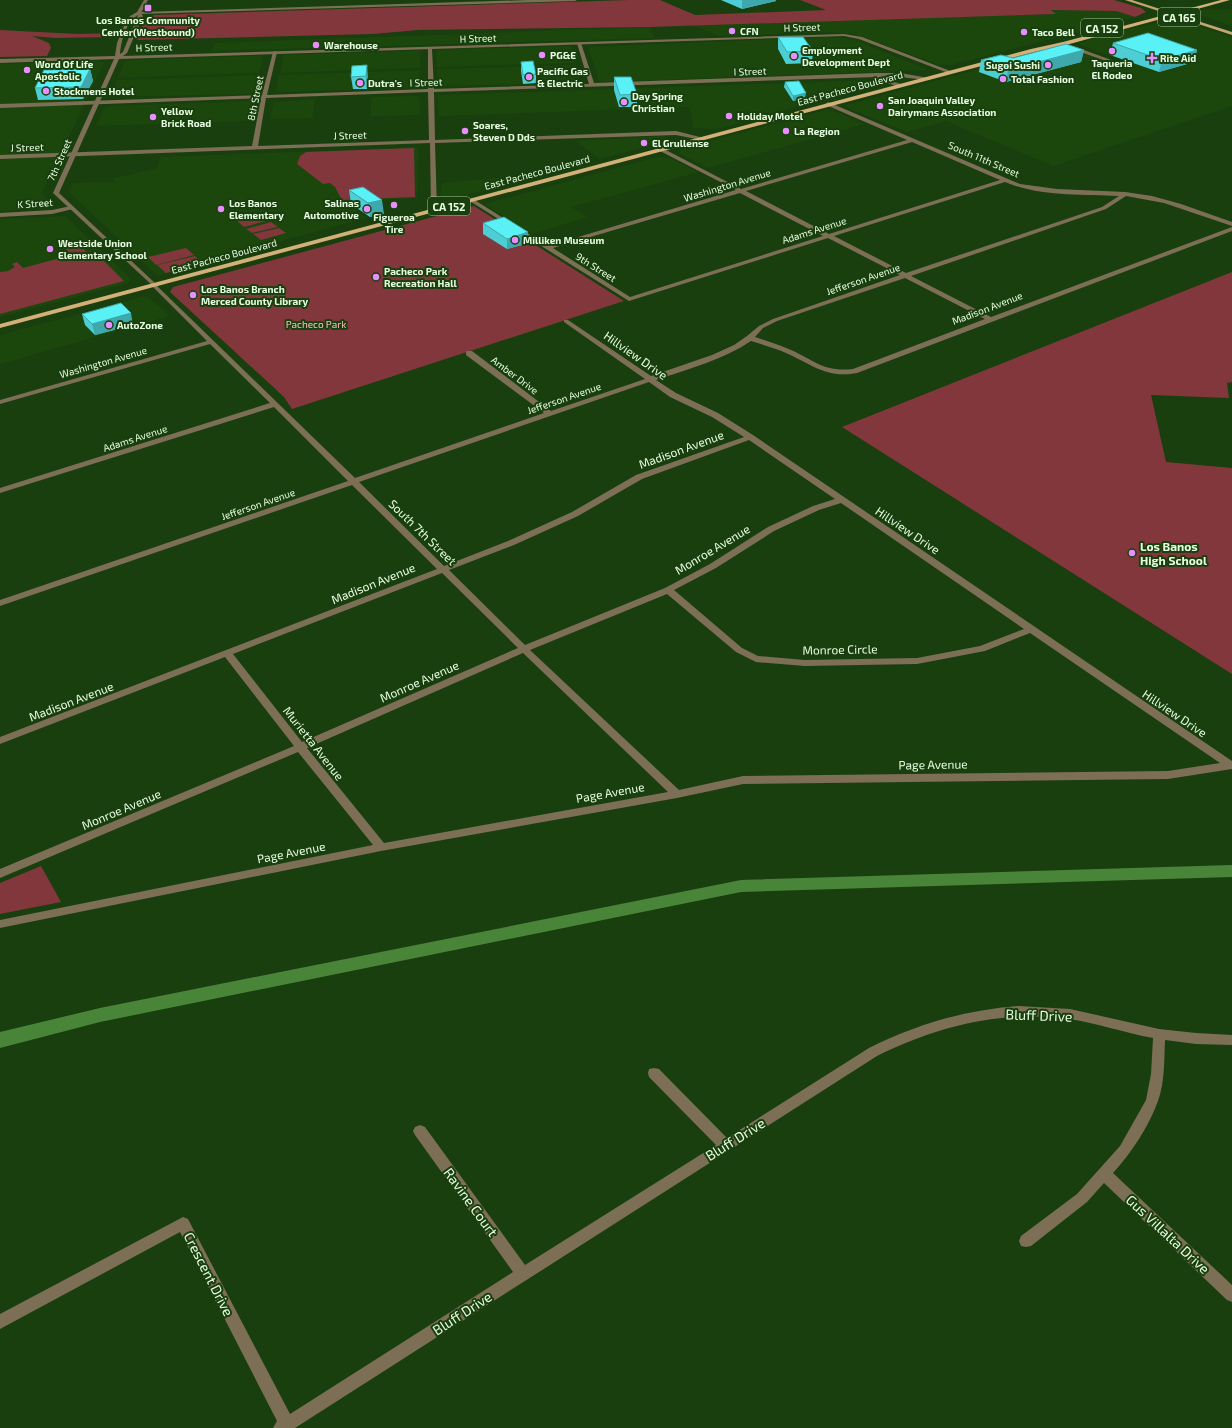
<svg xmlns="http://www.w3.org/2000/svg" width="1232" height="1428" font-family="'Exo 2',sans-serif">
	<rect width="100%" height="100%" fill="#193f0e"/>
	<g fill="#1b470d">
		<path d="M1232 9V26L1198 14 1199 11 1204 10Z"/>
		<path d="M1051 10 1116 11 1135 17 951 65 937 64 854 34 831 32 719 36 692 25 1055 14Z"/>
		<path d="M1177 20 1232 37V106L1053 166 946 121 907 132 848 108 847 105 1060 47 1069 48 1120 66 1126 64 1120 59 1080 45V43L1129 29 1167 21Z"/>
		<path d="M650 27 654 38 212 51 214 43Z"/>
		<path d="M831 37 855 40 928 70 603 82 599 80 588 47Z"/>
		<path d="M569 46 571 47 575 63 437 67 436 52 439 50Z"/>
		<path d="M418 51 420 52V68L280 73 283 56 285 55Z"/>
		<path d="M260 56 263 57 259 73 118 78 125 62 130 60Z"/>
		<path d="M101 61 104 63 42 193 52 205 51 208 0 211V64Z"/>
		<path d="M576 65 580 81 577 83 438 86 437 69Z"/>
		<path d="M420 70 419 87 415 88 276 92 279 75Z"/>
		<path d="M259 75 254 92 250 94 109 97 117 80Z"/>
		<path d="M875 80 881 83 718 129 693 128 690 107 439 116 438 95H441Z"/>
		<path d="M415 96 419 97 420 115 371 116V97Z"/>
		<path d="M315 99 312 118 270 119 274 102Z"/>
		<path d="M250 101 252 102 248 121 96 126 105 107 108 106Z"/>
		<path d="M826 110 834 111 864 124 708 168 680 154V149Z"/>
		<path d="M666 136 667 141 600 159 575 141Z"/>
		<path d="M419 147 417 198 343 201 367 218 216 258 205 263 158 276 69 192 73 183 113 182 115 178 157 168 161 157Z"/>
		<path d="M657 157 669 158 699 172 571 207 587 217 532 234 485 204Z"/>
		<path d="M497 178 504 183 503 185 443 201 440 199 442 183Z"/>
		<path d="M65 216 131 279 128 283 0 317V219Z"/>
		<path d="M147 296 170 316 0 364V335Z"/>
	</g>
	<g fill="#81373b">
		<path d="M629 0H660L695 15 826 10 800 0H1114L1141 8 1146 12 1135 17 1116 11 1051 10 1056 14 650 27 418 30 373 34 136 40 146 18 154 15Z"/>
		<path d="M0 30 78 34 116 33 114 37 56 38 32 36 49 43 51 48 47 56 0 57Z"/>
		<path d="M414 148 415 197 342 200 335 187 330 183 323 184 297 164 300 156 306 152Z"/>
		<path d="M474 206 624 301 292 409 284 397 170 292 173 287Z"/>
		<path d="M262 215 269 220 244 227 237 221Z"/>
		<path d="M271 222 278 227 252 233 246 229Z"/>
		<path d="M279 228 286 233 261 240 253 234Z"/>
		<path d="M76 242 89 254 96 253 124 281 0 314V272L8 271 15 267 12 264 17 262 23 268 71 255 65 248Z"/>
		<path d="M186 248 194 255 156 265 148 257Z"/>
		<path d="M195 256 203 263 166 273 157 265Z"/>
		<path d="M1232 272V382L1227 383 1229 398 1151 395 1166 462 1232 468V674L842 427Z"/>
		<path d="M41 866 61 902 0 914V883Z"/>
	</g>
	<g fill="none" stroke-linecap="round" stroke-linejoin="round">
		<path fill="#498539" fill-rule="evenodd" d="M1232 865V877L741 892 100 1022 0 1048V1032L100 1008 741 880Z"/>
		<g fill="#7d6e56" fill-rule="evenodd">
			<path d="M529 0H577L575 1 139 14 137 13 139 12Z"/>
			<path d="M579 42 581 43 594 83 876 73H900L929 78 926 80 900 77H878L901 84V86L899 87 876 79 878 77H876L434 92 435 140 676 131 704 138 701 140 676 135 435 143 437 210 434 212 431 210 430 143 0 159V155L252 146 261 98 0 108V104L262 95 273 52 275 51 277 52 267 95 428 89V49L430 48 432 49 434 89 589 84 577 43ZM428 92 429 140 258 146 266 98Z"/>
			<path d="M1069 46H1073L1114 61 1109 62 1069 48Z"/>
			<path d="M828 102 1020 184 1057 189 1125 192 1152 196 1181 204 1232 222V226L1164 203 1126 196 1106 209 911 276 991 317 1232 227V231L857 373C827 379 811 364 786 353 775 348 763 345 751 341 723 360 688 369 656 380L676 393 718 413 753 435 1232 761V769L1168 779 743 784 677 798 381 851 0 928V920L373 845 298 752 0 878V869L294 746 225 657 0 744V737L437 569 352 485 0 606V600L348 481 274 407 0 493V488L270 403 210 344 0 404V400L207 341 152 286V284L154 283 355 478 544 413 466 355V351H472L551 411 645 379 564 322V320H568L651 376 712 355 734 345 747 336 759 326 773 319 900 275 828 238 629 301 468 200 473 199 548 246 736 190 658 150V148H662L741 189 907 140 826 105 825 104ZM912 142 1000 180 829 234 746 191ZM1005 182C1041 197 1081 194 1119 196L1102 207 906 273 834 236ZM740 193 823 236 630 297 553 248ZM905 278 985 319 853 369C823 372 816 361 791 350 779 345 767 341 755 337L763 328 777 321ZM649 382 670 397 712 417 744 437 636 475 572 512 508 541 444 566 359 482ZM749 440 835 499 813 506 768 527 710 564 665 588 525 645 449 570 514 545 578 516 642 479ZM841 503 1024 629 980 646 917 658 805 660 758 656 742 648 674 590 716 568 774 531 819 510ZM442 573 518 648 302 742 233 654ZM667 594 736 652 756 662 805 666 917 664 985 651 1030 633 1220 763 1168 771 743 776 679 790 530 650ZM523 653 668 792 384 843 307 748Z"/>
			<path d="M71 206 73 207V209L52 214 0 217V213L52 210Z"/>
			<path d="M1019 1006 1070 1009 1159 1029 1196 1033 1232 1035V1045L1196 1044 1165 1040C1164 1060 1165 1082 1158 1101 1148 1128 1132 1152 1113 1173L1232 1285V1302L1227 1300 1104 1183 1087 1202 1031 1246 1026 1247 1021 1246 1019 1241 1021 1236 1077 1194 1120 1146 1146 1100 1151 1074 1153 1038C1125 1033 1097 1023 1069 1019 1002 1010 938 1026 877 1056L295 1428H273L277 1421 180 1232 0 1329V1314L183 1217 188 1219 290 1414 513 1272 415 1135 413 1131 415 1127 420 1125 425 1127 525 1265 716 1145 649 1077 648 1073 649 1069 654 1068 659 1069 727 1138 869 1048C917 1024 965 1010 1019 1006Z"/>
		</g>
		<path fill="#7d6e56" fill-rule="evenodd" d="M144 0H148L141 13 143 16 127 53 123 56 844 34 862 37 953 72 948 73 859 39 844 36 119 59 59 193 156 284V286L154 287 53 193 114 59 0 63V59L115 56 117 43 124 26 130 16 137 12ZM138 15 123 52 120 54C121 41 126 22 138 15Z"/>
		<path fill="#c4a573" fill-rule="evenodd" d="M1125 0H1132L1232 32V35Z"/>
		<path fill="#d2b078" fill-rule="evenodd" d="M1221 0H1230L1066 45 1034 52 0 328V324L1031 49 1063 42Z"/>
	</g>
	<g fill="#4dced4">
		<path d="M721 0H776V1L742 9Z"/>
		<path d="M778 37 813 51 812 63 786 64 778 49Z"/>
		<path d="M1113 43 1197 50 1194 62 1159 72 1110 55Z"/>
		<path d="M1084 50 1081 62 1006 82 979 72 981 60 1013 58Z"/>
		<path d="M521 62 536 74V83L523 84 521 71Z"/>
		<path d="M352 66 368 77 367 89H353L351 77Z"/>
		<path d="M90 69 93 81 83 99 38 100 35 88Z"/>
		<path d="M614 77 637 94V107H619L614 90Z"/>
		<path d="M785 82 805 98 793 101 784 87Z"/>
		<path d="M349 190 384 214 370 217 351 204Z"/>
		<path d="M483 223 529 243 507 249 483 234Z"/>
		<path d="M82 314 133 325 95 335 85 325Z"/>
	</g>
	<g fill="#3ea8ac">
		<path d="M742 0H776V1L742 9Z"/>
		<path d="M1084 50 1081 62 1006 82 1008 70Z"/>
		<path d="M1197 50 1194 62 1159 72 1162 60Z"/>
		<path d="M367 65 368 77 367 89 366 76Z"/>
		<path d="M90 69 93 81 83 99 81 87Z"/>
		<path d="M806 93 805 98 793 101V96Z"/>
		<path d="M382 200 384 214 370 217 368 203Z"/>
		<path d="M528 232 529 243 507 249V239Z"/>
		<path d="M131 313 133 325 95 335 92 324Z"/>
	</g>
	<g fill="#59f0f6" stroke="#3ea8ac">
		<path d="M1148 33 1197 50 1162 60 1113 43Z"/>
		<path d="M778 37H803L813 51 787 52Z"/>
		<path d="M1066 44 1084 50 1008 70 981 60 1001 55 1013 58Z"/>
		<path d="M533 61 536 74 523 75 521 62Z"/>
		<path d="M367 65 366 76 351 77 352 66Z"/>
		<path d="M90 69 81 87 35 88 44 70Z"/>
		<path d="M614 77H631L637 94 620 95Z"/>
		<path d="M799 81 806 93 793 96 785 82Z"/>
		<path d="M363 187 382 200 368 203 349 190Z"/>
		<path d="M504 217 528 232 507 239 483 223Z"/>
		<path d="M121 303 131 313 92 324 82 314Z"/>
	</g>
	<g fill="#e88eff" stroke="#193f0e" stroke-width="1.5">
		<rect x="144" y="4" width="8" height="8" rx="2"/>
		<circle cx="732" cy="31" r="4"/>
		<circle cx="1024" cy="32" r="4"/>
		<circle cx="316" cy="45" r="4"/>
		<circle cx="1112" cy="51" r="4"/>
		<circle cx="542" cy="55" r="4"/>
		<circle cx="794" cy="56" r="4"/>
		<path d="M1150 52h4v4h4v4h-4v4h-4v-4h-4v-4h4z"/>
		<circle cx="1048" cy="65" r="4"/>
		<circle cx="27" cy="70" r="4"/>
		<circle cx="529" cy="77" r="4"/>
		<circle cx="1003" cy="79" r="4"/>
		<circle cx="360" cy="83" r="4"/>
		<circle cx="46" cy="91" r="4"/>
		<circle cx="624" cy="102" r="4"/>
		<circle cx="880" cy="106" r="4"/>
		<circle cx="729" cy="116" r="4"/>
		<circle cx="153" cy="117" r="4"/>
		<circle cx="465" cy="131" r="4"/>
		<circle cx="786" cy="131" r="4"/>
		<circle cx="644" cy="143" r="4"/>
		<circle cx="394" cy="205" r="4"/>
		<circle cx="221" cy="209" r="4"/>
		<circle cx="367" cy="209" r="4"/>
		<circle cx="515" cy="240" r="4"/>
		<circle cx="50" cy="249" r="4"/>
		<circle cx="376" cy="277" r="4"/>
		<circle cx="193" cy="295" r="4"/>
		<circle cx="109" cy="325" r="4"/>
		<circle cx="1132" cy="553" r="4"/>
	</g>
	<g text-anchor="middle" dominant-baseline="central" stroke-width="4" stroke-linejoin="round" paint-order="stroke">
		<g font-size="10" font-weight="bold" fill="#e6fde0" stroke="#193f0e" text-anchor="start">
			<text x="148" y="20" text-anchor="middle">Los Banos Community<tspan x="148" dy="12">Center(Westbound)</tspan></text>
			<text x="740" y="31">CFN</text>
			<text x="1032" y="32">Taco Bell</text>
			<text x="324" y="45">Warehouse</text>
			<text x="802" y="50">Employment<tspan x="802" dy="12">Development Dept</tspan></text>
			<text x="550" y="55">PG&amp;E</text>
			<text x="1160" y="58">Rite Aid</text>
			<text x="1112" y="63" text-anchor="middle">Taqueria<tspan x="1112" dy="12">El Rodeo</tspan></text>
			<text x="35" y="64">Word Of Life<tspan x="35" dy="12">Apostolic</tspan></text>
			<text x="1040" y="65" text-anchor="end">Sugoi Sushi</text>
			<text x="537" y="71">Pacific Gas<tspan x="537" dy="12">&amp; Electric</tspan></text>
			<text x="1011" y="79">Total Fashion</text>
			<text x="368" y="83">Dutra's</text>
			<text x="54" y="91">Stockmens Hotel</text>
			<text x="632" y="96">Day Spring<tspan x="632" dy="12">Christian</tspan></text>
			<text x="888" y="100">San Joaquin Valley<tspan x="888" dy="12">Dairymans Association</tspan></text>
			<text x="161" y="111">Yellow<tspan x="161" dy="12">Brick Road</tspan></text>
			<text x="737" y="116">Holiday Motel</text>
			<text x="473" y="125">Soares,<tspan x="473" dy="12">Steven D Dds</tspan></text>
			<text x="794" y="131">La Region</text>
			<text x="652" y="143">El Grullense</text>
			<text x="229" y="203">Los Banos<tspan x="229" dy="12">Elementary</tspan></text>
			<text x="359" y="203" text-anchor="end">Salinas<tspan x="359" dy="12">Automotive</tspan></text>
			<text x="394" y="217" text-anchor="middle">Figueroa<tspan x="394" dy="12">Tire</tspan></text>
			<text x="523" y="240">Milliken Museum</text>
			<text x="58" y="243">Westside Union<tspan x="58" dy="12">Elementary School</tspan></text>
			<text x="384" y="271">Pacheco Park<tspan x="384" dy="12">Recreation Hall</tspan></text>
			<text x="201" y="289">Los Banos Branch<tspan x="201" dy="12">Merced County Library</tspan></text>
			<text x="117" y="325">AutoZone</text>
		</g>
		<g font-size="10" fill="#e6fde0" stroke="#193f0e">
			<text transform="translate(802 27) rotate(-2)">H Street</text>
			<text transform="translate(478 38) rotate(-2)">H Street</text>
			<text transform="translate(154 47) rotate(-2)">H Street</text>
			<text transform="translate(750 71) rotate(-2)">I Street</text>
			<text transform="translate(426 82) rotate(-2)">I Street</text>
			<text transform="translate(850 88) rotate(-15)">East Pacheco Boulevard</text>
			<text transform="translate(255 98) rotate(-78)">8th Street</text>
			<text transform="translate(350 135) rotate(-2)">J Street</text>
			<text transform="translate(27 147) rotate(-2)">J Street</text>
			<text transform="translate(984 159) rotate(23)">South 11th Street</text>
			<text transform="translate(59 160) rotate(-66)">7th Street</text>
			<text transform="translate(537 172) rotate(-15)">East Pacheco Boulevard</text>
			<text transform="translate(727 185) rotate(-17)">Washington Avenue</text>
			<text transform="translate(35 203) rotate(-4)">K Street</text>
			<text transform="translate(814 230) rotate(-18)">Adams Avenue</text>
			<text transform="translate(224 256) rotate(-15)">East Pacheco Boulevard</text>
			<text transform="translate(596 267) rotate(32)">9th Street</text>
			<text transform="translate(863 279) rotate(-19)">Jefferson Avenue</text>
			<text transform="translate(987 308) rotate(-21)">Madison Avenue</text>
			<text transform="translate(103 362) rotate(-16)">Washington Avenue</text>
			<text transform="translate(515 375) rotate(37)">Amber Drive</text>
			<text transform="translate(564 398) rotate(-19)">Jefferson Avenue</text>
			<text transform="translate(135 438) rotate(-18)">Adams Avenue</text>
			<text transform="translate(258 504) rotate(-19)">Jefferson Avenue</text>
		</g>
		<g font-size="10" fill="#f8c1c1" stroke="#193f0e">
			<text x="316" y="324">Pacheco Park</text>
		</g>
		<g fill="#193f0e" stroke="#a8c4a1" stroke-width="1">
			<rect x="1158" y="8" width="42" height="18" rx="3"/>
			<rect x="1081" y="19" width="42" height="18" rx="3"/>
			<rect x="428" y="197" width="42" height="18" rx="3"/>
		</g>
		<g font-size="11" font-weight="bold" fill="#e6fde0">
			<text x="1179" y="17">CA 165</text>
			<text x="1102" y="28">CA 152</text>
			<text x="449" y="206">CA 152</text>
		</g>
		<g font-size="12" fill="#e6fde0" stroke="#193f0e">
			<text transform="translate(636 355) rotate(35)">Hillview Drive</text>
			<text transform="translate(681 449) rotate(-20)">Madison Avenue</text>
			<text transform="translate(908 530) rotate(34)">Hillview Drive</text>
			<text transform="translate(423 532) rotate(44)">South 7th Street</text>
			<text transform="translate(712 549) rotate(-31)">Monroe Avenue</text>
			<text transform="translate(373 583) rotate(-22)">Madison Avenue</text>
			<text transform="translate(840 649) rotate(-1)">Monroe Circle</text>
			<text transform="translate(419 681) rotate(-24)">Monroe Avenue</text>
			<text transform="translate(71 701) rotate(-21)">Madison Avenue</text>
			<text transform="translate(1175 713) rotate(34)">Hillview Drive</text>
			<text transform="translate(314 743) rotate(52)">Murietta Avenue</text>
			<text transform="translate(933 764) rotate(-1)">Page Avenue</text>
			<text transform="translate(610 792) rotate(-10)">Page Avenue</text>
			<text transform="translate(121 809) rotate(-23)">Monroe Avenue</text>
			<text transform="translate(291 852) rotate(-11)">Page Avenue</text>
		</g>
		<g font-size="12" font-weight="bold" fill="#e6fde0" stroke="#193f0e" text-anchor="start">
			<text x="1140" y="546">Los Banos<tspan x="1140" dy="14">High School</tspan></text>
		</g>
		<g font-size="14" fill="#e6fde0" stroke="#193f0e">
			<text transform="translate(1039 1015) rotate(2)">Bluff Drive</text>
			<text transform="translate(735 1139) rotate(-32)">Bluff Drive</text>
			<text transform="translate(471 1202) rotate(54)">Ravine Court</text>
			<text transform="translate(1168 1234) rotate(43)">Gus Villalta Drive</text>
			<text transform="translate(209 1274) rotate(63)">Crescent Drive</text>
			<text transform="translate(462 1313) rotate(-33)">Bluff Drive</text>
		</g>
	</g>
</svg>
